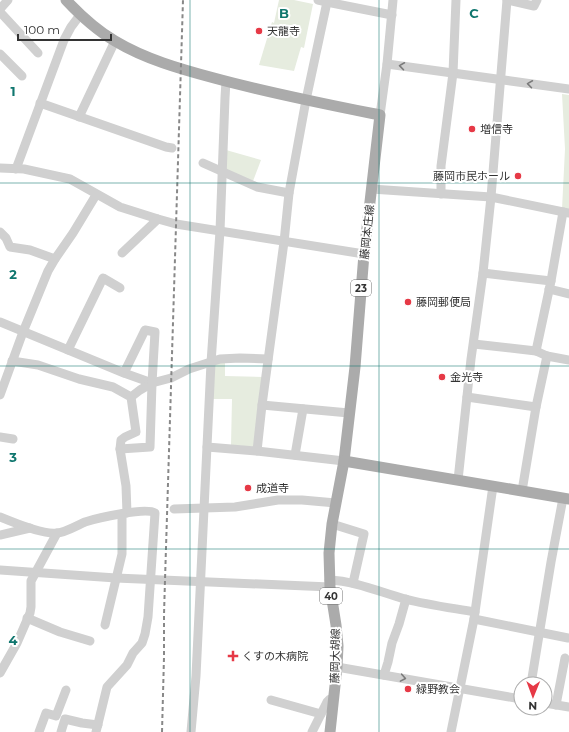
<svg xmlns="http://www.w3.org/2000/svg" width="569" height="732" font-family="Montserrat,'Noto Sans JP',sans-serif">
	<rect width="100%" height="100%" fill="#fff"/>
	<g fill="#e6ecdf">
		<path d="M279 0H294L313 4 304 48 301 47 294 71 259 65 272 22 274 23Z"/>
		<path d="M562 94 569 95V210L562 209 565 149Z"/>
		<path d="M226 150 261 160 253 181 225 169Z"/>
		<path d="M225 361V376L264 377 256 447 231 445 232 399H212L213 364Z"/>
	</g>
	<g fill="none" stroke-linecap="round" stroke-linejoin="round">
		<g stroke="#d0d0d0" stroke-width="9">
			<path d="M318 0 327 2 392 15"/>
			<path d="M507 0 534 6 537 0"/>
			<path d="M0 9 8 0"/>
			<path d="M0 12 38 53"/>
			<path d="M0 54 22 76"/>
			<path d="M387 64 569 89"/>
			<path d="M40 103 166 147 172 148"/>
			<path d="M380 115 387 64 393 0"/>
			<path d="M79 117 115 41"/>
			<path d="M203 163 257 187 289 193"/>
			<path d="M0 168 24 169 70 179 120 207 158 219 176 224 364 254"/>
			<path d="M16 169 64 40 71 27 80 15"/>
			<path d="M371 189 491 197 569 213"/>
			<path d="M441 194V166L453 73 456 0"/>
			<path d="M0 232 6 238 10 247 30 250 55 259"/>
			<path d="M122 253 158 219"/>
			<path d="M483 273 551 281 536 351 547 356 569 360"/>
			<path d="M551 281 563 212"/>
			<path d="M549 289 569 294"/>
			<path d="M0 322 124 373 152 383 171 378 189 369 220 359 240 358 268 359"/>
			<path d="M474 344 536 351"/>
			<path d="M68 350 103 278 120 288"/>
			<path d="M12 361 38 365 79 379 113 387 131 397 136 432 125 437 121 440 120 449 126 486 127 513"/>
			<path d="M0 395 23 332 48 271 55 259 73 233 96 195"/>
			<path d="M131 397 140 390 152 383"/>
			<path d="M467 397 536 407"/>
			<path d="M262 405 349 413"/>
			<path d="M0 437 13 439"/>
			<path d="M207 447 257 451 344 461"/>
			<path d="M120 449 150 447 152 383 155 332 145 330 124 373"/>
			<path d="M257 451 262 405 284 242 289 193 306 100 327 2"/>
			<path d="M295 455 303 409"/>
			<path d="M458 480 471 359 483 273 491 197 507 0"/>
			<path d="M522 491 536 407 547 356"/>
			<path d="M174 509 235 507 278 500H302L336 503"/>
			<path d="M0 517C12 522 45 535 57 533 64 533 78 525 85 522 97 518 146 507 155 513L148 617 145 634 142 643 133 653 127 665 107 687 96 732"/>
			<path d="M332 524 364 534 353 583"/>
			<path d="M0 535 30 528"/>
			<path d="M0 570 116 578 330 587"/>
			<path d="M329 580C355 581 380 592 405 599 428 605 452 608 475 612"/>
			<path d="M27 618 60 632 90 641"/>
			<path d="M474 619 568 638"/>
			<path d="M105 625 122 554V514"/>
			<path d="M337 667 521 699"/>
			<path d="M0 673 17 643 30 613 31 607V581L57 533"/>
			<path d="M384 675 388 662 392 643 399 624 406 599"/>
			<path d="M531 684 551 562 563 498"/>
			<path d="M271 700 321 714"/>
			<path d="M545 703 569 707"/>
			<path d="M556 705 565 658"/>
			<path d="M39 732 46 713 56 716 66 690"/>
			<path d="M61 732 65 719 82 723 98 725"/>
			<path d="M191 732 196 676 211 363 220 231 225 98 226 81"/>
			<path d="M312 732 327 702 330 699 334 698"/>
			<path d="M451 732 474 619 493 486"/>
		</g>
		<g stroke="#ababab" stroke-width="11">
			<path d="M66 0C81 16 96 30 115 41 145 59 180 69 214 78 269 93 325 104 380 115L364 254 355 367 344 461 332 524 329 553 330 587 336 625 338 646 337 667 330 732"/>
			<path d="M344 461 569 499"/>
		</g>
		<path stroke="#888" stroke-width="2" stroke-dasharray="4 3" stroke-linecap="butt" d="M162 732 164 657V615L165 580 183 0"/>
	</g>
	<defs><path id="oneway-chevron" d="M-2-3.5L2.5 0L-2 3.5" fill="none" stroke-width="1.6" stroke-linecap="round" stroke-linejoin="round"/></defs>
	<g stroke="#7a7a7a">
		<use href="#oneway-chevron" transform="translate(402 66) rotate(-172)"/>
		<use href="#oneway-chevron" transform="translate(530 84) rotate(-172)"/>
		<use href="#oneway-chevron" transform="translate(403 678) rotate(10)"/>
	</g>
	<path fill="none" stroke="#0f766e" stroke-width="1" stroke-opacity="0.55" d="M190 0V732M379 0V732M0 183H569M0 366H569M0 549H569"/>
	<g fill="#e63946" stroke="#fff" stroke-width="1.5">
		<circle cx="259" cy="31" r="4"/>
		<circle cx="472" cy="129" r="4"/>
		<circle cx="518" cy="176" r="4"/>
		<circle cx="408" cy="302" r="4"/>
		<circle cx="442" cy="377" r="4"/>
		<circle cx="248" cy="488" r="4"/>
		<path d="M231 650h4v4h4v4h-4v4h-4v-4h-4v-4h4z"/>
		<circle cx="408" cy="689" r="4"/>
	</g>
	<g text-anchor="middle" dominant-baseline="central" stroke-width="4" stroke-linejoin="round" paint-order="stroke">
		<g fill="#fff" stroke="#707070" stroke-width="1">
			<rect x="351" y="280" width="20" height="16" rx="3"/>
			<rect x="320" y="588" width="22" height="16" rx="3"/>
		</g>
		<g font-size="10" font-weight="bold" fill="#333">
			<text x="361" y="288">23</text>
			<text x="331" y="596">40</text>
		</g>
		<g font-size="11" fill="#333" stroke="#fff" text-anchor="start">
			<text x="267" y="31">天龍寺</text>
			<text x="480" y="129">増信寺</text>
			<text x="510" y="176" text-anchor="end">藤岡市民ホール</text>
			<text x="416" y="302">藤岡郵便局</text>
			<text x="450" y="377">金光寺</text>
			<text x="256" y="488">成道寺</text>
			<text x="242" y="656">くすの木病院</text>
			<text x="416" y="689">緑野教会</text>
		</g>
		<g font-size="11" fill="#333" stroke="#fff">
			<text transform="translate(367 232) rotate(-84)">藤岡本庄線</text>
			<text transform="translate(335 656) rotate(-89)">藤岡大胡線</text>
		</g>
	</g>
	<g font-size="13" text-anchor="middle" font-weight="bold" fill="#0f766e" stroke="#fff" stroke-width="4" stroke-linejoin="round" paint-order="stroke">
		<text x="284" y="18">B</text>
		<text x="474" y="18">C</text>
		<text x="13" y="96">1</text>
		<text x="13" y="279">2</text>
		<text x="13" y="462">3</text>
		<text x="13" y="645">4</text>
	</g>
	<g transform="translate(533 696) rotate(181)"><circle r="19" fill="#ffffff" stroke="#adadad"/>
	<path d="M0-3L7 15L0 10L-7 15Z" fill="#e63946"/>
	<text y="-6" font-size="11" font-weight="bold" text-anchor="middle" fill="#333333">N</text>
	</g>
	<path d="M18 34v6h93v-6" fill="none" stroke="#333333" stroke-width="2"/>
	<text x="24" y="34" font-size="12" fill="#333333" stroke="#ffffff" stroke-width="3" paint-order="stroke">100 m</text>
</svg>
